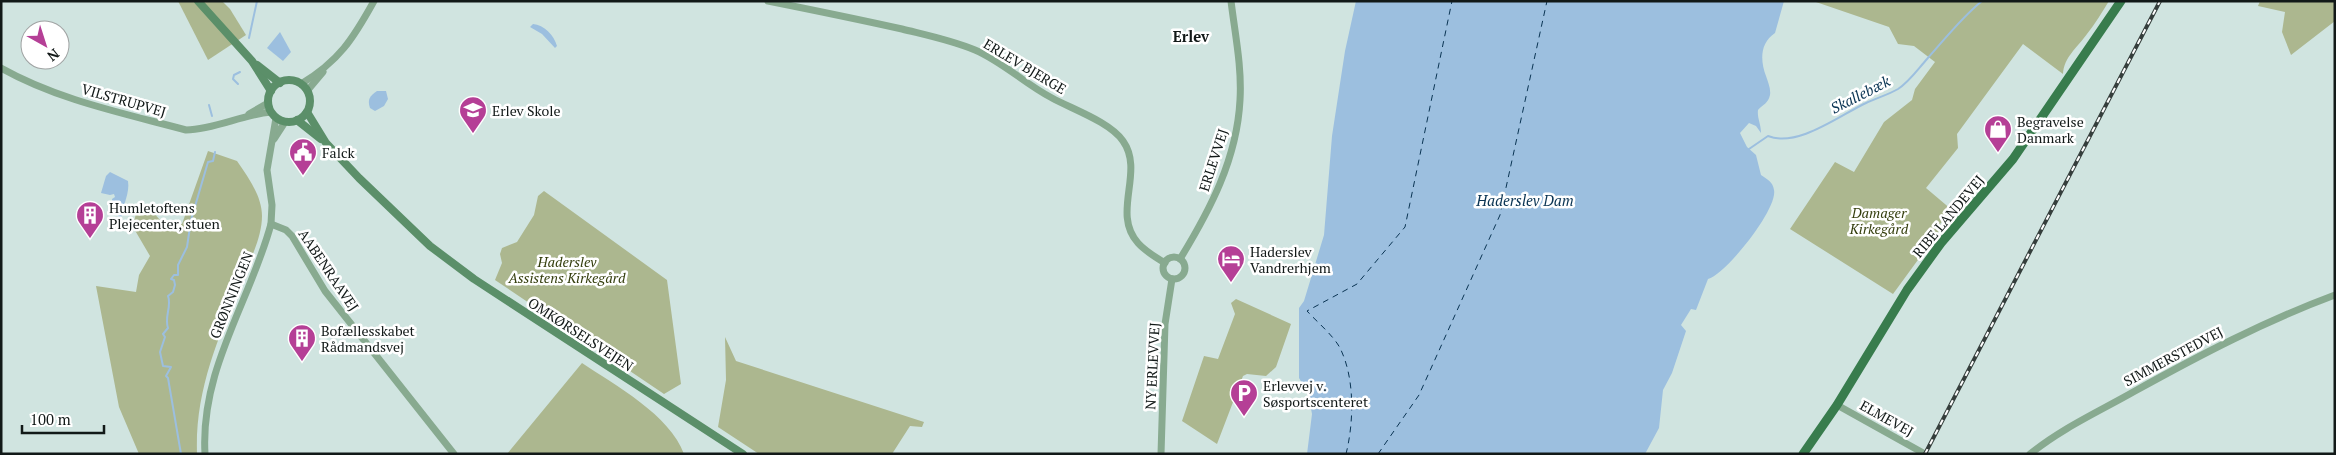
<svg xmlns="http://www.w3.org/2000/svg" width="2336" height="455" font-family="'PT Serif',serif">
	<rect width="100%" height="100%" fill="#d0e4e0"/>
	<g fill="#acb78f">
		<path d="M178 1H222L230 9 246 35 208 60Z"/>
		<path d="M1813 1H2109C2102 12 2095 24 2087 34 2077 48 2064 57 2063 74L2023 44 1957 134 1958 148 1926 188 1952 210 1940 224 1942 227 1893 294 1790 229 1835 162 1854 172 1884 122 1912 100 1915 89 1935 62 1914 46 1898 44 1889 27Z"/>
		<path d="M2260 1H2335V21L2291 55 2282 32 2285 12 2258 6Z"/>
		<path d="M208 151 237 161C248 177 262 196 262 216 262 239 248 264 240 285 217 342 195 391 197 454H139L119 407 96 286 136 292 139 275 150 256 133 227 136 213 153 212 160 220 182 224Z"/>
		<path d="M544 191 667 280 681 384 664 394 495 280 502 263 500 254 502 248 517 242 534 215 538 196Z"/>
		<path d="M1236 299 1291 324 1276 367 1266 376 1247 374 1243 376 1217 444 1182 421 1204 356 1218 359 1235 314 1231 303Z"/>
		<path d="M725 337 736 361 924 422 922 427 910 426 892 454H759L718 427 726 380Z"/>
		<path d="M582 363C615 385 670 415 684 454H507Z"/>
	</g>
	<g fill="#9cbfdf">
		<path d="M1356 1H1784L1775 33C1760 43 1760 60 1766 76 1768 82 1771 89 1770 95 1768 104 1763 104 1758 110 1757 118 1761 124 1761 133L1756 126 1749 123 1740 133 1747 147 1756 155 1761 175C1767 179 1773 182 1774 190 1778 209 1726 274 1708 279L1696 310 1691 309 1681 325 1686 331 1672 373 1663 390 1659 428 1645 454H1307L1312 414 1308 393 1299 378V308L1304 301 1324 235 1332 136 1345 51Z"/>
		<path d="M533 24C544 25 554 35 557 46L555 48 542 34 530 27Z"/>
		<path d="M280 32 291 52 283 61 267 48Z"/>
		<path d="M377 91H386L388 99 384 106 375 111 370 108C367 99 370 96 377 91Z"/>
		<path d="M110 172 128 181C130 193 123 204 122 216L119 217 112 204V199L115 197 114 194 110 195 101 193 106 176Z"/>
	</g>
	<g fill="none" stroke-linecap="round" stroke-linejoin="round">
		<g stroke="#9cbfdf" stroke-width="2">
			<path d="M249 38 257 1"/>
			<path d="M238 84 233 79 234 75 240 72"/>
			<path d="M209 105 212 116"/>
			<path d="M1749 149 1768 136C1798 148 1840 115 1866 103 1876 98 1888 95 1898 89 1909 82 1918 69 1927 59 1945 39 1961 18 1982 1"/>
			<path d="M181 454 168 378 166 376 171 367 163 366 160 352 165 337 163 334 168 328C164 317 172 306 168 296L173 292 175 285 174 280 171 279 174 275H178V265L187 247 191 220 208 162 213 161 215 152"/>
		</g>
		<g stroke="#0a3453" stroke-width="1" stroke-dasharray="6 5" stroke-linecap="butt">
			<path d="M1346 454C1354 422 1355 378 1340 348 1333 335 1317 322 1307 311L1357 284 1405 227 1452 1"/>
			<path d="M1378 454 1419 395 1500 215 1547 1"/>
		</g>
		<g stroke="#88aa90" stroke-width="7">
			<path d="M768 1C813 10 857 19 902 29 926 35 951 40 975 50 1003 62 1025 84 1052 98 1072 109 1110 122 1123 141 1145 172 1111 213 1138 243 1145 251 1155 257 1165 263"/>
			<path d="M1 68C58 100 123 113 186 130 216 129 241 115 271 112"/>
			<path d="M301 84C339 61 353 39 374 1"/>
			<path d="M307 91 323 72"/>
			<path d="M249 114 268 103"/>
			<path d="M274 139 285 122"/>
			<path d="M271 224 286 230 292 236 325 291 454 454"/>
			<circle cx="1174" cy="268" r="11"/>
			<path d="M1180 259C1210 210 1237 159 1240 100 1242 67 1235 34 1231 1"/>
			<path d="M1837 405 1925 454"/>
			<path d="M205 454C200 369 250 302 271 224L272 205 267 170 276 118"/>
			<path d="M1161 454 1165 324 1172 279"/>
			<path d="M2030 454C2062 428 2100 411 2135 391 2200 355 2265 321 2335 295"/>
		</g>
		<g stroke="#5b8f69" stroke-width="8">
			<path d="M198 1 252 61 271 91"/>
			<path d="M257 65 280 83"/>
			<circle cx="289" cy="101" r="21"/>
			<path d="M307 112 326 143 359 178 430 246 474 279 743 454"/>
			<path d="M297 120 321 139"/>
		</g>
		<path stroke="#387c4d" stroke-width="9" d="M1803 454 1837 405 1907 290 1941 243 2013 159 2121 1"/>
		<g stroke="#353e3c" stroke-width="4">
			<path id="rail" d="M1925 454 2160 1"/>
		</g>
		<use href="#rail" stroke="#fff" stroke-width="2" stroke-dasharray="5.5" stroke-linecap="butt"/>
	</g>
	<defs>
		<g id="school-pin" transform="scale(1.4375)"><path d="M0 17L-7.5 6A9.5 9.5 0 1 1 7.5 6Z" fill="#b53f96" stroke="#fff"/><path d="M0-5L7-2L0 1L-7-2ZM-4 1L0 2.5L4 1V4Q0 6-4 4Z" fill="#fff"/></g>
		<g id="shop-pin" transform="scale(1.4375)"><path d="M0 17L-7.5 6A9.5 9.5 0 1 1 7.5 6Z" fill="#b53f96" stroke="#fff"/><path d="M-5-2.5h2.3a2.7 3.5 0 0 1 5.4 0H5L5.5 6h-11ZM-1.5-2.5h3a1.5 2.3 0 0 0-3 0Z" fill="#fff"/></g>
		<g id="civic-pin" transform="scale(1.4375)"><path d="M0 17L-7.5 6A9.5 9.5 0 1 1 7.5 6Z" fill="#b53f96" stroke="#fff"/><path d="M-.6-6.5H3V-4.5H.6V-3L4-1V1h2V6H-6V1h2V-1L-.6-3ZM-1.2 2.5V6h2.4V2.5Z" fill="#fff"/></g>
		<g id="building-pin" transform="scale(1.4375)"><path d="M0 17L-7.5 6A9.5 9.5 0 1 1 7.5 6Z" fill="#b53f96" stroke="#fff"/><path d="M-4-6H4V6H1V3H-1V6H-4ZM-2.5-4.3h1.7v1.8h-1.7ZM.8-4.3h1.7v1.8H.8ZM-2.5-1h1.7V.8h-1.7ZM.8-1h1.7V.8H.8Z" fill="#fff"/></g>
		<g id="hotel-pin" transform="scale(1.4375)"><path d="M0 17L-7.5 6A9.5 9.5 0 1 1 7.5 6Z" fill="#b53f96" stroke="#fff"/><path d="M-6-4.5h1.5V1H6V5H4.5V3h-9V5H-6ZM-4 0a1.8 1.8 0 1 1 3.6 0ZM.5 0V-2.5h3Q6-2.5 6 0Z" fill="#fff"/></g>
		<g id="parking-pin" transform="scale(1.4375)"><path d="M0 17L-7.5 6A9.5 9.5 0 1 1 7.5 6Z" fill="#b53f96" stroke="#fff"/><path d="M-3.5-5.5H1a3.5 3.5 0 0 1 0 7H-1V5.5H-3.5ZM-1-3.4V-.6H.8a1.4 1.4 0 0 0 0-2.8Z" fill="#fff"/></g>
	</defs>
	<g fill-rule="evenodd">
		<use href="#school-pin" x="473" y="110"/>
		<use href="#shop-pin" x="1998" y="129"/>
		<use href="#civic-pin" x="303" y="152"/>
		<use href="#building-pin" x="90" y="215"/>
		<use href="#hotel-pin" x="1231" y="259"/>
		<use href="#building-pin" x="302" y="338"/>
		<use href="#parking-pin" x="1244" y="393"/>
	</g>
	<g text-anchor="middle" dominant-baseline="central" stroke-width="5" stroke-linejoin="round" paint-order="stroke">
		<g font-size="14" fill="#121918" stroke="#fff">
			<text transform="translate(1025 66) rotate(31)">ERLEV BJERGE</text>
			<text transform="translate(124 100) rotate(16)">VILSTRUPVEJ</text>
			<text transform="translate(1213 160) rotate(-72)">ERLEVVEJ</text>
			<text transform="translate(1948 216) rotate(-50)">RIBE LANDEVEJ</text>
			<text transform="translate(329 270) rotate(56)">AABENRAAVEJ</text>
			<text transform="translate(231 295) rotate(-68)">GRØNNINGEN</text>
			<text transform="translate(581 334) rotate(33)">OMKØRSELSVEJEN</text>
			<text transform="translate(2173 356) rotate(-28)">SIMMERSTEDVEJ</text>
			<text transform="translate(1152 366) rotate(-87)">NY ERLEVVEJ</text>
			<text transform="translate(1887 418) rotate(29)">ELMEVEJ</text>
		</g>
		<g font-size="14" fill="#121918" stroke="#fff" text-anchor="start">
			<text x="492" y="110">Erlev Skole</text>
			<text x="2017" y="121">Begravelse<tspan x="2017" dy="16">Danmark</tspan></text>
			<text x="322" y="152">Falck</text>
			<text x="109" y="207">Humletoftens<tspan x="109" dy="16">Plejecenter, stuen</tspan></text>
			<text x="1250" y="251">Haderslev<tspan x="1250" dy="16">Vandrerhjem</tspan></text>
			<text x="321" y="330">Bofællesskabet<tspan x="321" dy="16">Rådmandsvej</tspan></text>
			<text x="1263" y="385">Erlevvej v.<tspan x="1263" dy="16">Søsportscenteret</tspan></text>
		</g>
		<g font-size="14" font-style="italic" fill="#343e0d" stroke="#fff">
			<text x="1879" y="212">Damager<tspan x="1879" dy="16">Kirkegård</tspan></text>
			<text x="567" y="261">Haderslev<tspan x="567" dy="16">Assistens Kirkegård</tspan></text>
		</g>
		<g font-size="15" font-weight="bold" fill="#121918" stroke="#fff">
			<text x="1191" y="36">Erlev</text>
		</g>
		<g font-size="15" font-style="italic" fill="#0a3453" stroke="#fff">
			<text transform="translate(1860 94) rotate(-27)">Skallebæk</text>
			<text x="1525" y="200">Haderslev Dam</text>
		</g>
	</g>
	<rect width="2336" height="455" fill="none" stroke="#121918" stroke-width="5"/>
	<g transform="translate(45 45) rotate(141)"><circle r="24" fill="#ffffff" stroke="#a0a3a3"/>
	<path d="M0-4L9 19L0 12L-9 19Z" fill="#b53f96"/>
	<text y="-8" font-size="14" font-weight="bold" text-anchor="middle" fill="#121918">N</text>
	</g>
	<path d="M22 425v8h82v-8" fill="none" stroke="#121918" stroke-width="2.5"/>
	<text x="30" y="425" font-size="15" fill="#121918" stroke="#ffffff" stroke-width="4" paint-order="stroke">100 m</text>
</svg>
